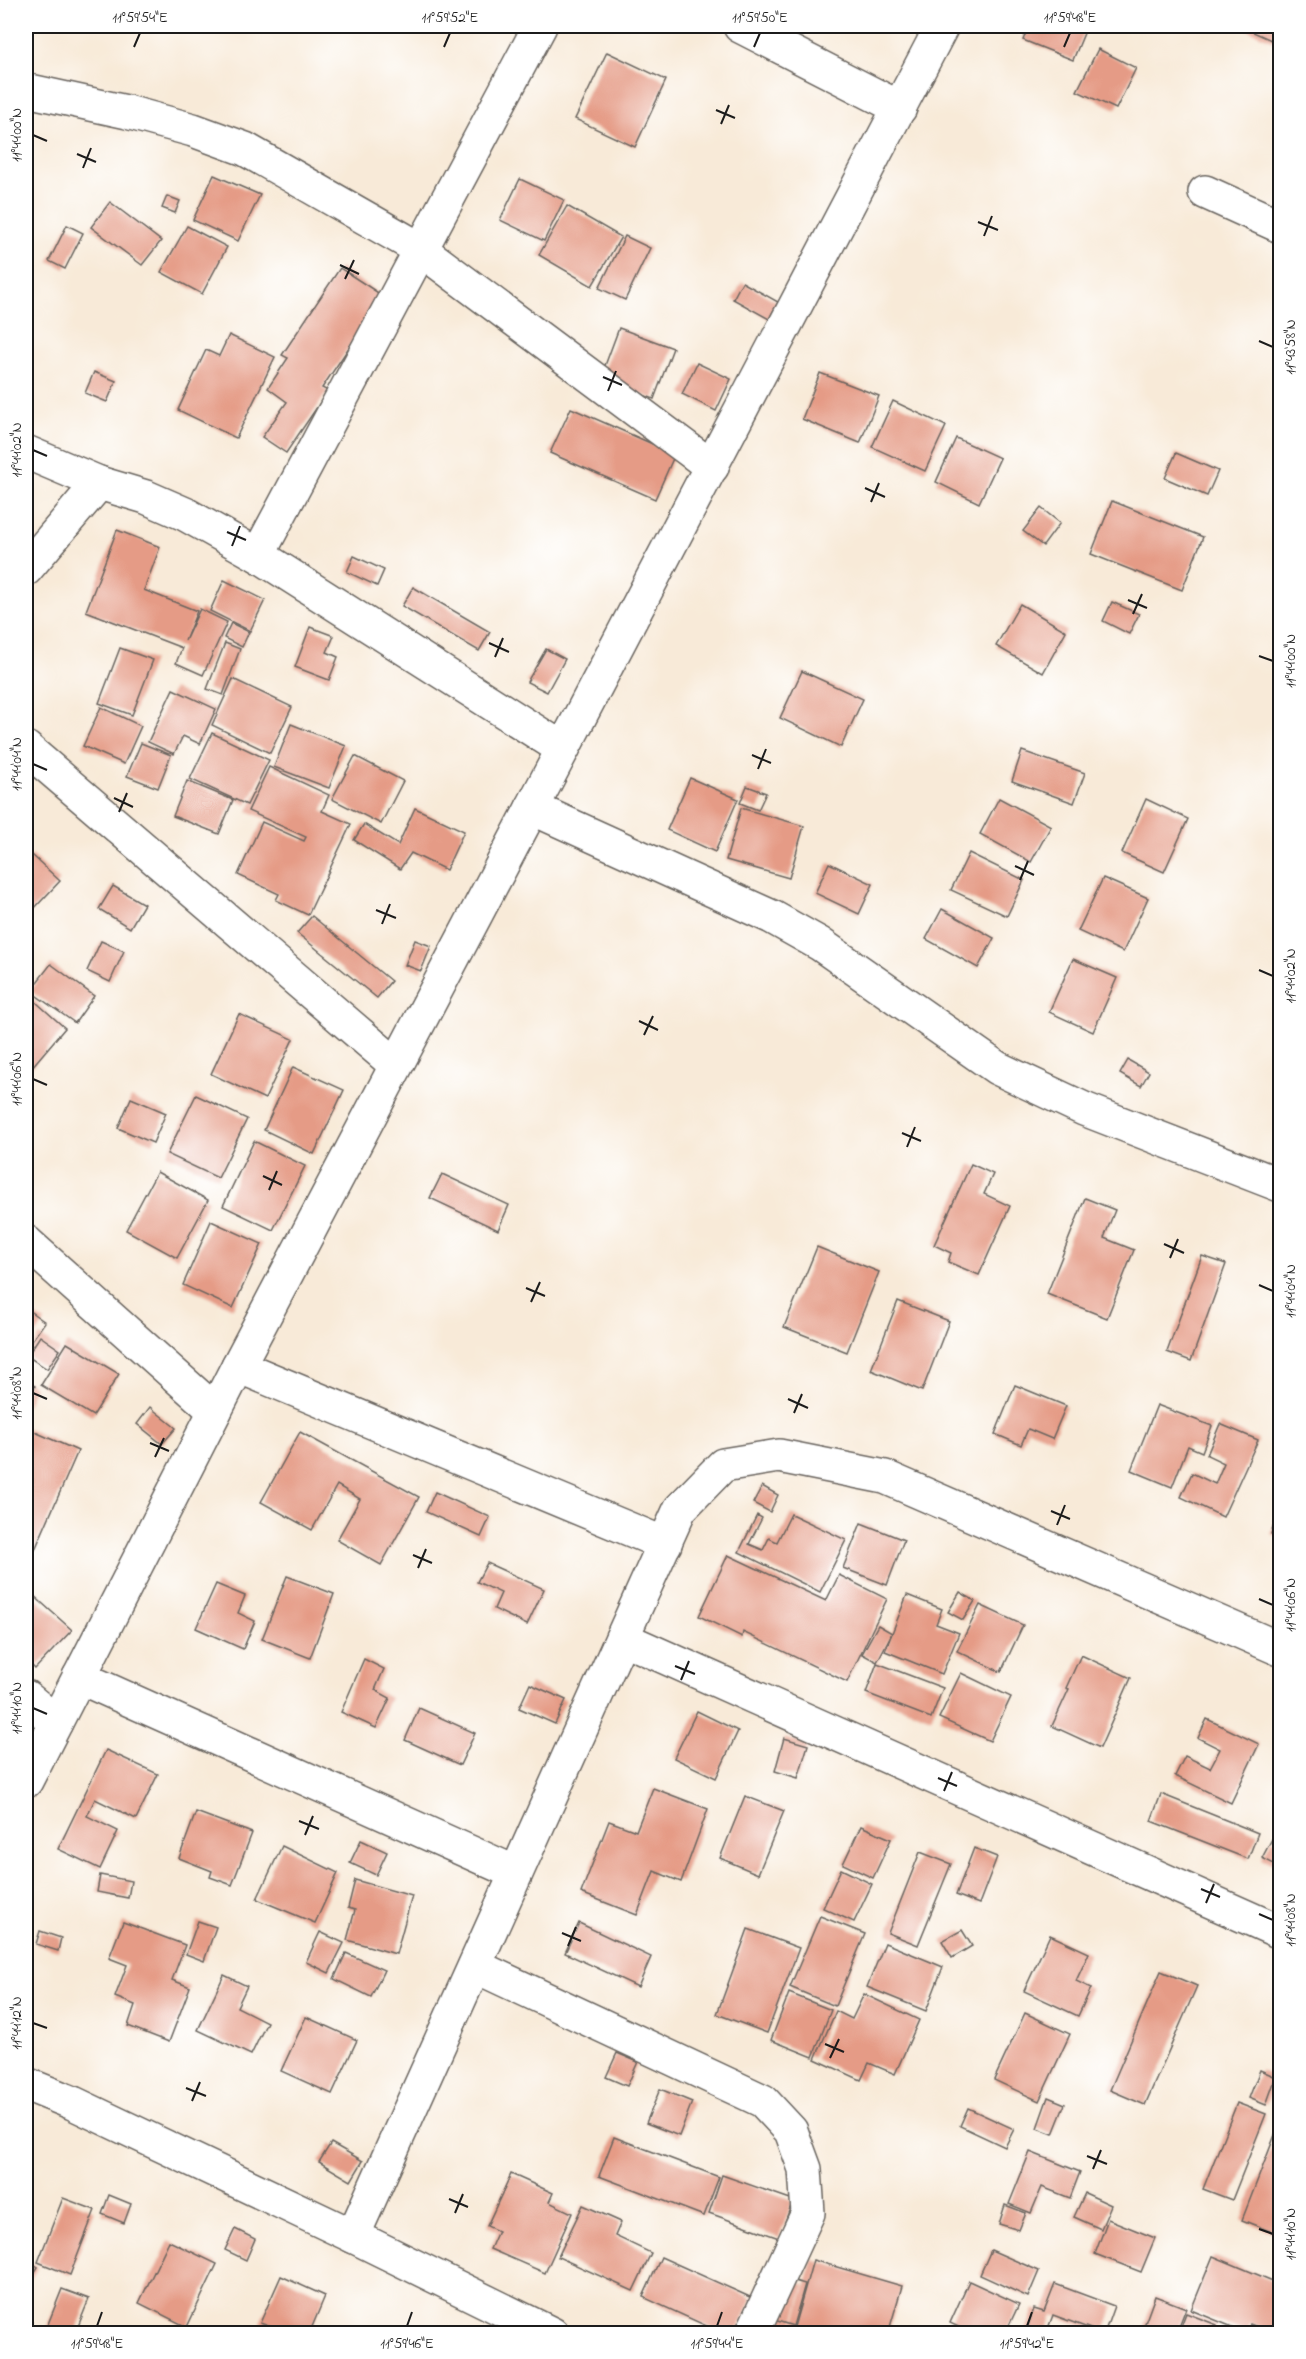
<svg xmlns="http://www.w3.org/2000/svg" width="1306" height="2359" font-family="'Indie Flower',sans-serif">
	<rect width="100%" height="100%" fill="#fff"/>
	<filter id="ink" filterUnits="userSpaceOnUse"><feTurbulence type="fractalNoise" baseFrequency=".0167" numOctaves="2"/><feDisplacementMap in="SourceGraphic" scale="12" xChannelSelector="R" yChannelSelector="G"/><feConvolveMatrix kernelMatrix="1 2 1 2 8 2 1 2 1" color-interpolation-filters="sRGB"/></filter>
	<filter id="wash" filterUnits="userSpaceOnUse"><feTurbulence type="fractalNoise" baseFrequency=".008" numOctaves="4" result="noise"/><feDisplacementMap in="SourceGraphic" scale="24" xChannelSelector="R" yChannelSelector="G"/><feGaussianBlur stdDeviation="1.35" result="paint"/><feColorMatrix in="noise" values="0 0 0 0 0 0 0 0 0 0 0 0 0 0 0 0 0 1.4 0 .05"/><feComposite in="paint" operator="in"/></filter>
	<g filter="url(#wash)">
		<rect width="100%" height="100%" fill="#f8ead8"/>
		<g id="blocks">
			<g fill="#e59b86">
				<path d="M1029 26H1087L1073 60 1023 40Z"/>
				<path d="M1240 26H1280V44Z"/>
				<path d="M1098 49 1136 68 1116 109 1077 91Z"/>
				<path d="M607 52 666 80 635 147 575 119Z"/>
				<path d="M214 175 260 195 238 241 193 220Z"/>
				<path d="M520 179 564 200 544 241 500 220Z"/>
				<path d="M167 196 180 201 175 213 162 208Z"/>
				<path d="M110 202 161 241 142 265 91 227Z"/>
				<path d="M567 206 621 237 592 286 539 255Z"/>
				<path d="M67 225 83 233 65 269 49 261Z"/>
				<path d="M187 226 227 247 202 294 161 272Z"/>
				<path d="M625 236 650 248 625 300 599 288Z"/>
				<path d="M340 268 383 296 322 388 328 391 286 453 262 437 287 402 268 388 288 358 282 355Z"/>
				<path d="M742 282 778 302 769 319 733 299Z"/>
				<path d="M619 328 673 348 654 399 600 379Z"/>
				<path d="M229 335 275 357 236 438 178 410 206 350 219 356Z"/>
				<path d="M697 363 731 379 716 411 682 394Z"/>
				<path d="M94 372 116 381 107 402 85 393Z"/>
				<path d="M820 373 879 396 860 443 802 419Z"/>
				<path d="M893 401 946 426 925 471 872 447Z"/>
				<path d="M571 408 675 454 655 499 550 453Z"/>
				<path d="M956 438 1000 458 979 503 936 482Z"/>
				<path d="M1176 453 1218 471 1207 496 1165 478Z"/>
				<path d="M1112 501 1203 537 1182 590 1091 554Z"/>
				<path d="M1041 508 1060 523 1043 546 1023 531Z"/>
				<path d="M117 530 160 547 144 590 197 611 185 641 200 609 227 622 203 675 176 663 182 648 86 611Z"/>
				<path d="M354 556 384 570 377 586 347 572Z"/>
				<path d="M224 580 265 600 250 631 210 611Z"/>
				<path d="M413 587 490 632 479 651 402 606Z"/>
				<path d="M1112 602 1139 614 1129 634 1103 621Z"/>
				<path d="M1020 604 1066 631 1043 673 996 646Z"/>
				<path d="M231 623 249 632 242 647 224 638Z"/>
				<path d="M310 627 334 636 327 652 338 657 329 680 295 667Z"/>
				<path d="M225 643 240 649 223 695 207 689Z"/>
				<path d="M120 648 153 660 132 715 99 703Z"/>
				<path d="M546 649 565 659 547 692 527 682Z"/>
				<path d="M802 671 863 699 841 747 780 718Z"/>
				<path d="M233 679 292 707 270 753 212 725Z"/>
				<path d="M173 689 216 709 200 744 183 736 174 754 148 742Z"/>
				<path d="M101 707 141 726 124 764 83 746Z"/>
				<path d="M291 724 346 746 329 788 274 767Z"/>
				<path d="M212 733 269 760 247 805 190 779Z"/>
				<path d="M141 743 171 755 158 788 127 776Z"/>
				<path d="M1022 751 1085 773 1074 803 1012 781Z"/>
				<path d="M355 756 403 781 381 824 332 799Z"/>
				<path d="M269 767 329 795 322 811 351 824 308 915 276 900 279 894 238 875 262 822 304 841 306 837 248 811Z"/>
				<path d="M690 778 738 799 715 852 667 830Z"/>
				<path d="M187 781 233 800 219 834 173 816Z"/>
				<path d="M747 786 766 793 758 810 740 803Z"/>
				<path d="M999 798 1051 826 1031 862 980 834Z"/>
				<path d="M1146 799 1188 819 1164 872 1122 853Z"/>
				<path d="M415 808 464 831 446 870 411 853 400 869 354 840 364 824 398 845Z"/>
				<path d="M741 808 804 826 789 878 726 860Z"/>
				<path d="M969 853 1024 880 1007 916 951 890Z"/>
				<path d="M32 855 60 881 30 913 26 909V862Z"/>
				<path d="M829 863 873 884 859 914 815 893Z"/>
				<path d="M1103 878 1148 898 1123 952 1078 931Z"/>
				<path d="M113 886 144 904 130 928 99 909Z"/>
				<path d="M942 909 994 938 978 968 926 939Z"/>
				<path d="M312 916 391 981 377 998 297 933Z"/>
				<path d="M415 940 431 946 421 971 405 965Z"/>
				<path d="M101 941 124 951 110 982 87 971Z"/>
				<path d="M1073 959 1117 978 1093 1032 1049 1012Z"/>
				<path d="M51 964 94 996 75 1023 30 991Z"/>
				<path d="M27 994 65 1028 26 1074V996Z"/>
				<path d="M239 1014 293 1039 265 1099 211 1074Z"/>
				<path d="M1128 1060 1149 1072 1141 1086 1120 1074Z"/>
				<path d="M293 1067 344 1090 314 1154 264 1130Z"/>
				<path d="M196 1095 247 1119 218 1178 167 1154Z"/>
				<path d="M131 1098 166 1113 153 1143 118 1128Z"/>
				<path d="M254 1141 305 1166 273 1230 223 1206Z"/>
				<path d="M971 1164 993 1174 984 1194 1010 1206 979 1275 948 1262 951 1253 934 1245Z"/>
				<path d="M157 1172 208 1200 177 1258 126 1230Z"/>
				<path d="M442 1174 509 1205 498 1230 430 1198Z"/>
				<path d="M1085 1198 1115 1210 1104 1238 1134 1250 1107 1318 1047 1294Z"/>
				<path d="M211 1221 262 1244 233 1308 183 1285Z"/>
				<path d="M817 1247 879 1272 847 1352 784 1327Z"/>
				<path d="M1202 1256 1226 1264 1191 1361 1167 1352Z"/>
				<path d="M898 1301 949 1321 922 1391 871 1370Z"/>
				<path d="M28 1310 45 1322 30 1343 26 1339V1314Z"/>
				<path d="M40 1336 60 1350 47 1369 27 1356Z"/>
				<path d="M67 1343 119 1374 93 1416 41 1385Z"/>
				<path d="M26 1381 35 1386 26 1407Z"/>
				<path d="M1015 1385 1066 1406 1052 1439 1028 1429 1021 1445 995 1434Z"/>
				<path d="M1157 1405 1212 1426 1202 1452 1188 1446 1172 1487 1131 1470Z"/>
				<path d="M150 1407 176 1428 162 1444 137 1424Z"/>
				<path d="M1220 1424 1258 1440 1223 1517 1181 1497 1192 1473 1215 1484 1224 1463 1207 1455Z"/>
				<path d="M26 1428 78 1451 33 1554 26 1551Z"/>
				<path d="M300 1432 419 1497 381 1565 337 1540 360 1499 337 1485 312 1530 261 1502Z"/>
				<path d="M762 1486 778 1495 770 1512 753 1503Z"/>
				<path d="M435 1492 490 1517 481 1537 426 1512Z"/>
				<path d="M1280 1506V1537L1271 1534Z"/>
				<path d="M791 1514 846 1540 820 1592 739 1552 757 1515 762 1518 749 1544 763 1550 769 1538 777 1542Z"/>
				<path d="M861 1523 904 1540 887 1585 843 1568Z"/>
				<path d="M728 1555 826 1601 839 1575 887 1599 847 1682 743 1632 742 1637 699 1616Z"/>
				<path d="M487 1563 544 1589 527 1625 494 1609 501 1593 477 1582Z"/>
				<path d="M287 1576 334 1594 310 1658 262 1639Z"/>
				<path d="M216 1584 245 1596 238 1613 255 1621 243 1649 196 1628Z"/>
				<path d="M960 1592 975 1601 963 1620 948 1612Z"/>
				<path d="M32 1594 72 1630 35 1669 26 1660V1601Z"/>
				<path d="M907 1595 942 1609 936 1624 959 1633 942 1674 885 1651Z"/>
				<path d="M980 1605 1023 1625 1001 1672 957 1651Z"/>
				<path d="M878 1625 892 1633 877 1662 862 1654Z"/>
				<path d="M1081 1655 1131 1678 1100 1748 1052 1726 1069 1689 1066 1688Z"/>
				<path d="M364 1659 384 1669 375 1690 390 1698 376 1728 341 1712Z"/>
				<path d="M877 1663 943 1688 931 1718 866 1693Z"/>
				<path d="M961 1673 1011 1697 990 1741 939 1718Z"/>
				<path d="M530 1684 566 1700 555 1724 519 1708Z"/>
				<path d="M419 1708 475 1733 460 1765 405 1740Z"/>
				<path d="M697 1711 738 1731 716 1778 674 1758Z"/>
				<path d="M1207 1719 1259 1744 1231 1803 1175 1776 1185 1756 1210 1768 1220 1749 1198 1738Z"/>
				<path d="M784 1738 808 1745 798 1778 775 1771Z"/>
				<path d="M106 1750 158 1774 136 1819 95 1799 87 1816 118 1831 100 1869 58 1849Z"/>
				<path d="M653 1788 708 1809 681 1882 654 1871 637 1915 581 1893 609 1821 636 1831Z"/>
				<path d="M1161 1794 1258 1833 1248 1859 1151 1821Z"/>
				<path d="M745 1796 784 1811 758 1874 720 1858Z"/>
				<path d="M196 1812 252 1833 232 1885 210 1877 212 1871 179 1858Z"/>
				<path d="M861 1826 891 1839 873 1878 843 1864Z"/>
				<path d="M1272 1839 1280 1843V1867L1262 1858Z"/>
				<path d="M361 1840 387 1852 376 1875 350 1863Z"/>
				<path d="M282 1846 338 1873 315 1923 257 1899Z"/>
				<path d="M974 1848 997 1857 979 1904 956 1895Z"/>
				<path d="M920 1852 951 1864 918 1945 888 1933Z"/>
				<path d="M841 1869 872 1884 854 1922 823 1908Z"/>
				<path d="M100 1875 131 1881 128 1898 97 1892Z"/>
				<path d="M355 1880 412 1896 396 1954 347 1940 355 1910 348 1908Z"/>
				<path d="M820 1916 865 1934 835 2006 790 1987Z"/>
				<path d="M198 1921 216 1927 204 1961 186 1954Z"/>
				<path d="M123 1922 185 1945 172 1980 190 1987 169 2042 128 2026 135 2005 115 1997 127 1965 109 1958Z"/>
				<path d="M579 1923 651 1957 638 1987 565 1953Z"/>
				<path d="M748 1929 799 1948 767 2033 717 2014Z"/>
				<path d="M962 1930 972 1946 952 1958 942 1941Z"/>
				<path d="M40 1931 61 1938 58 1951 36 1944Z"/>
				<path d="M320 1932 344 1943 329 1973 306 1962Z"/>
				<path d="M1050 1935 1089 1953 1076 1981 1091 1988 1078 2016 1024 1991Z"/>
				<path d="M885 1943 943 1967 926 2011 867 1987Z"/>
				<path d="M346 1953 384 1970 371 1997 334 1979Z"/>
				<path d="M1161 1971 1197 1986 1145 2105 1110 2090Z"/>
				<path d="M224 1975 247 1986 237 2007 267 2022 251 2055 198 2030Z"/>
				<path d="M789 1993 831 2010 813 2057 771 2040Z"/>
				<path d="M864 1994 919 2020 895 2074 869 2063 861 2080 815 2059 836 2011 852 2019Z"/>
				<path d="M1025 2013 1070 2034 1039 2101 994 2080Z"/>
				<path d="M306 2017 357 2040 332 2094 281 2071Z"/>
				<path d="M617 2053 638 2062 627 2086 606 2077Z"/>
				<path d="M1260 2070 1276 2077 1266 2105 1249 2098Z"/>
				<path d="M660 2089 692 2102 679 2136 646 2123Z"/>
				<path d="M1048 2097 1065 2104 1053 2134 1037 2128Z"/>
				<path d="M1237 2103 1266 2114 1232 2200 1203 2189Z"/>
				<path d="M968 2108 1014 2129 1005 2147 960 2126Z"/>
				<path d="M1280 2122V2235L1242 2220Z"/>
				<path d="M614 2137 719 2177 704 2216 599 2176Z"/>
				<path d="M331 2143 363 2161 351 2181 319 2162Z"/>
				<path d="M1030 2152 1080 2172 1070 2198 1042 2187 1031 2213 1009 2204Z"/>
				<path d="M511 2174 553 2193 549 2202 572 2213 545 2273 490 2249 498 2231 487 2226Z"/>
				<path d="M722 2175 793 2200 779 2238 709 2213Z"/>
				<path d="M1085 2193 1111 2205 1101 2229 1074 2217Z"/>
				<path d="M109 2195 131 2204 124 2223 102 2214Z"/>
				<path d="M63 2198 95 2210 70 2275 38 2262Z"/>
				<path d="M583 2205 621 2222 615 2236 651 2253 633 2291 558 2257Z"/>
				<path d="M1005 2205 1026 2213 1019 2230 999 2224Z"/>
				<path d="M1108 2219 1155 2238 1141 2272 1095 2254Z"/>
				<path d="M235 2229 255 2239 246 2260 225 2250Z"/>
				<path d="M169 2241 217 2264 187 2327 139 2303Z"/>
				<path d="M991 2250 1039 2271 1028 2297 980 2275Z"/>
				<path d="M1213 2256 1280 2284V2320L1275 2334 1250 2324 1247 2333 1191 2310Z"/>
				<path d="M661 2257 752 2298 736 2334H724L643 2297Z"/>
				<path d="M26 2259 38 2267 26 2286Z"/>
				<path d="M813 2260 902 2286 888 2334H792Z"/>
				<path d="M281 2276 325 2296 309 2334H272L274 2328 260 2323Z"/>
				<path d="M780 2277 805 2284 793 2326 768 2318Z"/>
				<path d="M969 2281 1019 2304 1005 2334H973L950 2323Z"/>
				<path d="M1055 2284 1114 2306 1104 2334 1053 2315 1046 2334H1025L1034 2309 1044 2312Z"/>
				<path d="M62 2289 89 2299 75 2334H44Z"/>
				<path d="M1155 2296 1186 2308 1176 2334H1141Z"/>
				<path d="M1186 2313 1217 2325 1213 2334H1178Z"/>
				<path d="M26 2320 32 2322 27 2334H26Z"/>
			</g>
		</g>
	</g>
	<g filter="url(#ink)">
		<use href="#blocks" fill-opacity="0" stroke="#69645e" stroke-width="1.5"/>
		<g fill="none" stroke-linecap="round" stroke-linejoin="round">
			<g stroke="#69645e" stroke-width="36">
				<g id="minor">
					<path d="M740 26 900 108"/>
					<path d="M26 90 127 112 193 130 245 149 420 249 712 467"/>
					<path d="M1205 192 1280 226"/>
					<path d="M26 452 99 483 146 497 185 514 258 555 563 749"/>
					<path d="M258 555 540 26"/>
					<path d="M26 569 99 483"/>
					<path d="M26 748 396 1065"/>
					<path d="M532 808 942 26"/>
					<path d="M26 1242 215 1411"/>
					<path d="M665 1544 238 1366 532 808 772 917 820 944 997 1068 1084 1109 1280 1185"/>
					<path d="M622 1638 1280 1932"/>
					<path d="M79 1677 516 1873"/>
					<path d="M26 1697 56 1722"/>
					<path d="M26 1781 238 1366"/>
					<path d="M475 1966 763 2101 791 2131 805 2169 808 2213 752 2334"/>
					<path d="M26 2084 73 2103 353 2236 552 2334"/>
					<path d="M353 2236 680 1509 723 1465 779 1456 885 1477 1280 1649"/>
				</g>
			</g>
			<use href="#minor" stroke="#fff" stroke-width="33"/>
		</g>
	</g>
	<path fill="none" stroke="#1c1c1c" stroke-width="2" d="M134 47 140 33M444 47 450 33M754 47 760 33M1064 47 1070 33M716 110 735 118M721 124 729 105M33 135 47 141M77 154 96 162M83 168 91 148M978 222 998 230M984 236 992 216M340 265 359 274M345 279 354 260M1259 341 1273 347M603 377 622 385M608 391 616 371M33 450 47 456M865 488 885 497M871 502 879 483M227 532 246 540M232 546 240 526M1128 600 1147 608M1133 614 1142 594M489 643 509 652M1259 656 1273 661M495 657 503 638M752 755 771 763M33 764 47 770M758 769 766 749M114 798 133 807M119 812 127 793M1015 866 1034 875M1020 880 1028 861M376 910 396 918M382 924 390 904M1259 970 1273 976M639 1021 658 1030M644 1035 653 1016M33 1079 47 1085M902 1133 921 1141M907 1147 915 1127M263 1176 282 1185M269 1190 277 1171M1164 1244 1184 1253M1170 1258 1178 1239M1259 1285 1273 1291M526 1288 545 1296M531 1302 540 1282M33 1393 47 1399M788 1399 808 1408M794 1413 802 1394M150 1443 169 1451M155 1457 164 1438M1051 1511 1070 1519M1057 1525 1065 1505M413 1555 432 1563M418 1568 426 1549M1259 1599 1273 1605M675 1666 695 1674M681 1680 689 1661M33 1708 47 1714M938 1778 957 1786M944 1791 952 1772M299 1821 319 1829M305 1835 313 1816M1201 1889 1220 1897M1206 1903 1214 1884M1259 1914 1273 1920M562 1933 581 1941M568 1946 576 1927M33 2023 47 2028M825 2044 844 2052M830 2058 839 2039M186 2088 206 2096M192 2101 200 2082M1087 2156 1107 2164M1093 2169 1101 2150M449 2199 468 2207M455 2213 463 2194M1259 2229 1273 2234M97 2326 102 2312M407 2326 412 2312M717 2326 722 2312M1027 2326 1032 2312"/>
	<rect width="1306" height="2359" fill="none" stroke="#fff" stroke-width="66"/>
	<rect x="33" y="33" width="1240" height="2293" fill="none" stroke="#1c1c1c" stroke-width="2"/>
	<g font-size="15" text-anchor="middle" fill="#1c1c1c">
		<text x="140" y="22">11°59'54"E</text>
		<text x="450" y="22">11°59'52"E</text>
		<text x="760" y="22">11°59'50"E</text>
		<text x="1070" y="22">11°59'48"E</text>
		<text transform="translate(16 135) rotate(-90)" y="5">11°44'00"N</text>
		<text transform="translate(1290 347) rotate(-90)" y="5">11°43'58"N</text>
		<text transform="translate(16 450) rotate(-90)" y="5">11°44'02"N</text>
		<text transform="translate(1290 661) rotate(-90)" y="5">11°44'00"N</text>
		<text transform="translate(16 764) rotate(-90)" y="5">11°44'04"N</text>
		<text transform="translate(1290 976) rotate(-90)" y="5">11°44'02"N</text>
		<text transform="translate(16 1079) rotate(-90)" y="5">11°44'06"N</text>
		<text transform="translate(1290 1291) rotate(-90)" y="5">11°44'04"N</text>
		<text transform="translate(16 1393) rotate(-90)" y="5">11°44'08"N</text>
		<text transform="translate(1290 1605) rotate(-90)" y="5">11°44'06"N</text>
		<text transform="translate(16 1708) rotate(-90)" y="5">11°44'10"N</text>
		<text transform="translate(1290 1920) rotate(-90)" y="5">11°44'08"N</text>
		<text transform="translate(16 2023) rotate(-90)" y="5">11°44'12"N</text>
		<text transform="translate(1290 2234) rotate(-90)" y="5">11°44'10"N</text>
		<text x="97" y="2348">11°59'48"E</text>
		<text x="407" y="2348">11°59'46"E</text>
		<text x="717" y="2348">11°59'44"E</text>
		<text x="1027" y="2348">11°59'42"E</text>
	</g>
</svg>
